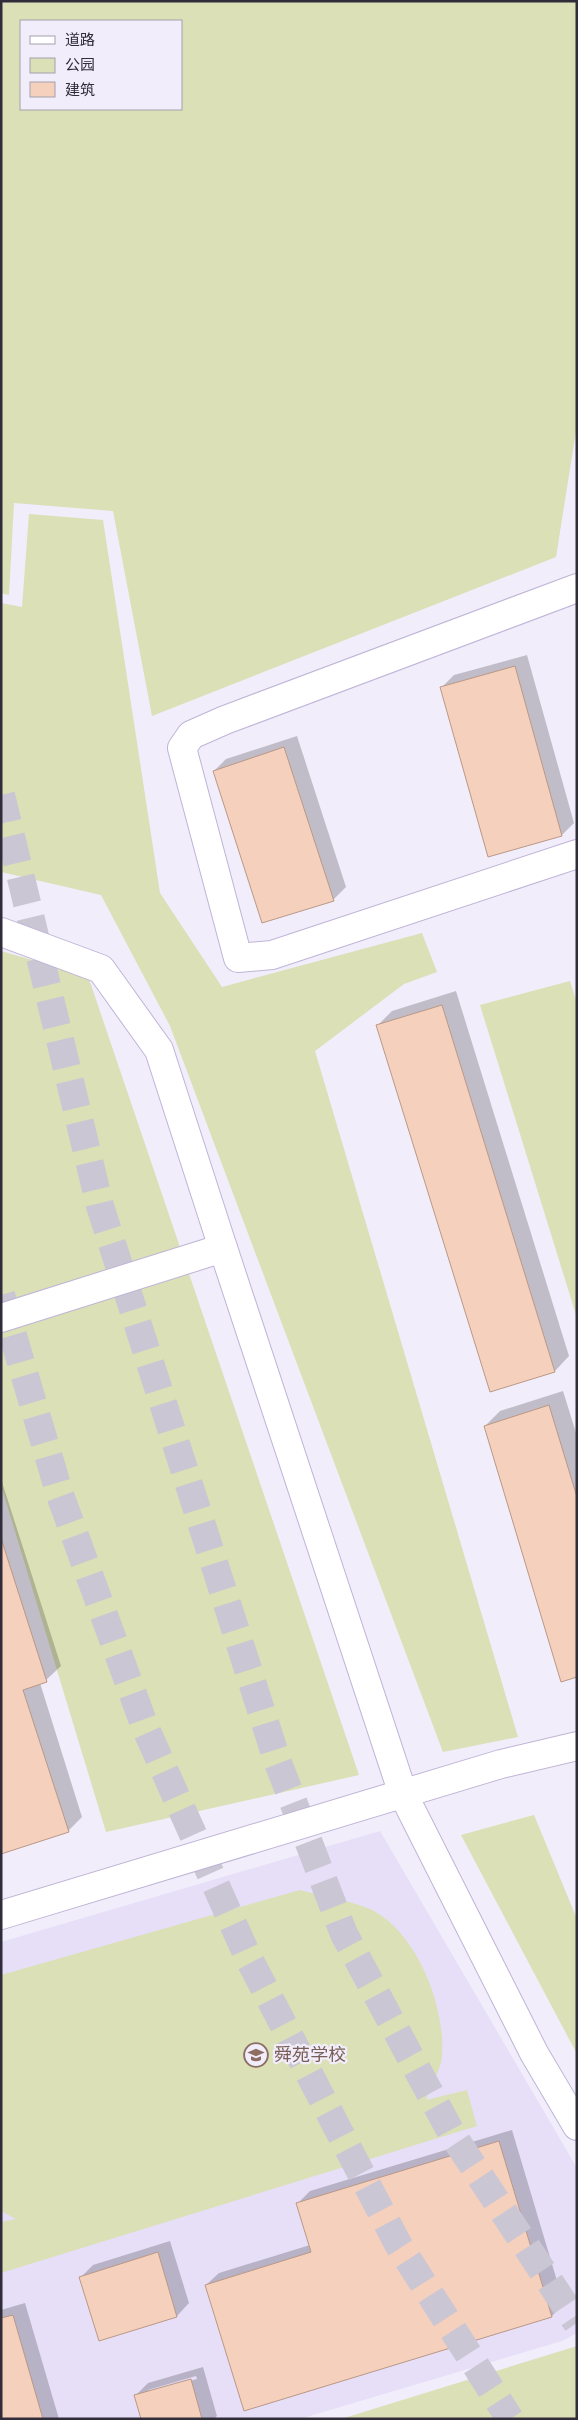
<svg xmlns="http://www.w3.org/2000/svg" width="578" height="2420" font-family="Figtree,'Noto Sans SC',sans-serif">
	<rect width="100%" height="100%" fill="#f1edfb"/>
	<path fill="#e7dff8" d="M380 1831 577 2168V2333L562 2341 300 2419H1V1942Z"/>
	<g fill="#dbe0b6" fill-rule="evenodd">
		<path d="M1 1H577V425L556 557 152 716 113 511 14 503 9 595 1 593ZM181 21V109H21V21Z"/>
		<path d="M29 514 103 520 160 893 222 987 422 933 437 972 404 984 315 1051 518 1737 443 1752 170 1026 101 895 1 872V603L22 607Z"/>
		<path d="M1 951 88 976 359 1775 106 1832 1 1485Z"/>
		<path d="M570 981 577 1003V1318L480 1005Z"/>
		<path d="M534 1815 577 1919V2054L461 1835Z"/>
		<path d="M300 1890C318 1895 358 1902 374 1911 418 1935 446 2008 442 2057 440 2071 431 2087 426 2100L467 2090 477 2126 1 2273V2222L16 2219 1 2211V1975Z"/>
		<path d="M577 2346V2419H341Z"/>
	</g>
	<g fill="#0003" fill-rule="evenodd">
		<path d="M527 655 574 823 562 835 489 856 442 687 454 675Z"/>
		<path d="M297 736 346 887 333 900 214 771 226 759Z"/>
		<path d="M456 991 569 1356 555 1371 378 1025 392 1011Z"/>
		<path d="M563 1391 577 1436V1676L485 1426 500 1411Z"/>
		<path d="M1 1479 61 1666 46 1680 40 1683 82 1817 68 1831 1 1852Z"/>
		<path d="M512 2130 564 2304 552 2316 206 2285 219 2273 310 2245 297 2204 310 2191Z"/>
		<path d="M170 2241 189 2303 177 2316 100 2340 81 2277 93 2265Z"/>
		<path d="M25 2303 59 2419H1V2310Z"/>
		<path d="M203 2367 217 2416 214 2419H142L136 2395 148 2383ZM196 2376 197 2379 148 2392V2390Z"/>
	</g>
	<g fill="#f4d0bd" stroke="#ba9886">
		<path d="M515 666 562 836 488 857 440 687Z"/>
		<path d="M284 747 334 901 262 923 213 771Z"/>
		<path d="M442 1005 555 1372 490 1392 376 1025Z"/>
		<path d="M549 1405 577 1497V1677L561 1682 484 1426Z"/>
		<path d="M1 1538 47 1682 23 1690 69 1832 1 1854Z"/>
		<path d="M499 2141 552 2317 244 2411 205 2285 311 2252 296 2203Z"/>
		<path d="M158 2252 177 2317 99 2341 79 2277Z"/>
		<path d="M13 2315 43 2419H1V2318Z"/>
		<path d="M191 2379 202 2419H141L134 2395Z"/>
	</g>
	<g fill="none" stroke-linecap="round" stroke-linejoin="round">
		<g stroke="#cac6d4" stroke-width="28" stroke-dasharray="28 14" stroke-linecap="butt">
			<path d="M1 795 100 1206 277 1760 344 1934 452 2134 577 2323"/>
			<path d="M1 1295 60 1495 145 1727 247 1955 398 2244 510 2419"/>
		</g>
		<g stroke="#bfb4d6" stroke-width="30">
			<g id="minor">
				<path d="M577 588 225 720 191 735 182 748 238 958 272 955 577 854"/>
				<path d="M1 932 101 969 159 1050 223 1248"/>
				<path d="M1 1318 223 1248 403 1794 534 2053 577 2126"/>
				<path d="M1 1915 501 1764 577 1746"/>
			</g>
		</g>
		<use href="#minor" stroke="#fff" stroke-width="28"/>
	</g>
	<defs>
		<g id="school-ring" transform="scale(1.25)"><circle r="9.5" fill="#f1edfb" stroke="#8d6e63" stroke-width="1.5"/><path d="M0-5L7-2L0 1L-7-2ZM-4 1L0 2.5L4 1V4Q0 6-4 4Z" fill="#8d6e63"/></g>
	</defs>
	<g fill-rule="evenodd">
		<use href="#school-ring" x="256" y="2055"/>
	</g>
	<g text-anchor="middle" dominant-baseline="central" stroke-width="4.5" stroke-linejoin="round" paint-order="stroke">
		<g font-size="18" fill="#785e54" stroke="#f1edfb" text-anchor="start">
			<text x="274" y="2055">舜苑学校</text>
		</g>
	</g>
	<rect width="578" height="2420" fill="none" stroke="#302c39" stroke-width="5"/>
	<rect x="20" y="20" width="162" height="90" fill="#f1edfb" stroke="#a4a0ad"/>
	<rect x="30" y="36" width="25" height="8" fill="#ffffff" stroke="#a4a0ad"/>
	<text x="65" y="45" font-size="15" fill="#302c39">道路</text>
	<rect x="30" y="58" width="25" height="15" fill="#dbe0b6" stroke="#a4a0ad"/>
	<text x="65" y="70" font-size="15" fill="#302c39">公园</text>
	<rect x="30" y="82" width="25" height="15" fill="#f4d0bd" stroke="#a4a0ad"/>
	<text x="65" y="95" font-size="15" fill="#302c39">建筑</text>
</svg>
